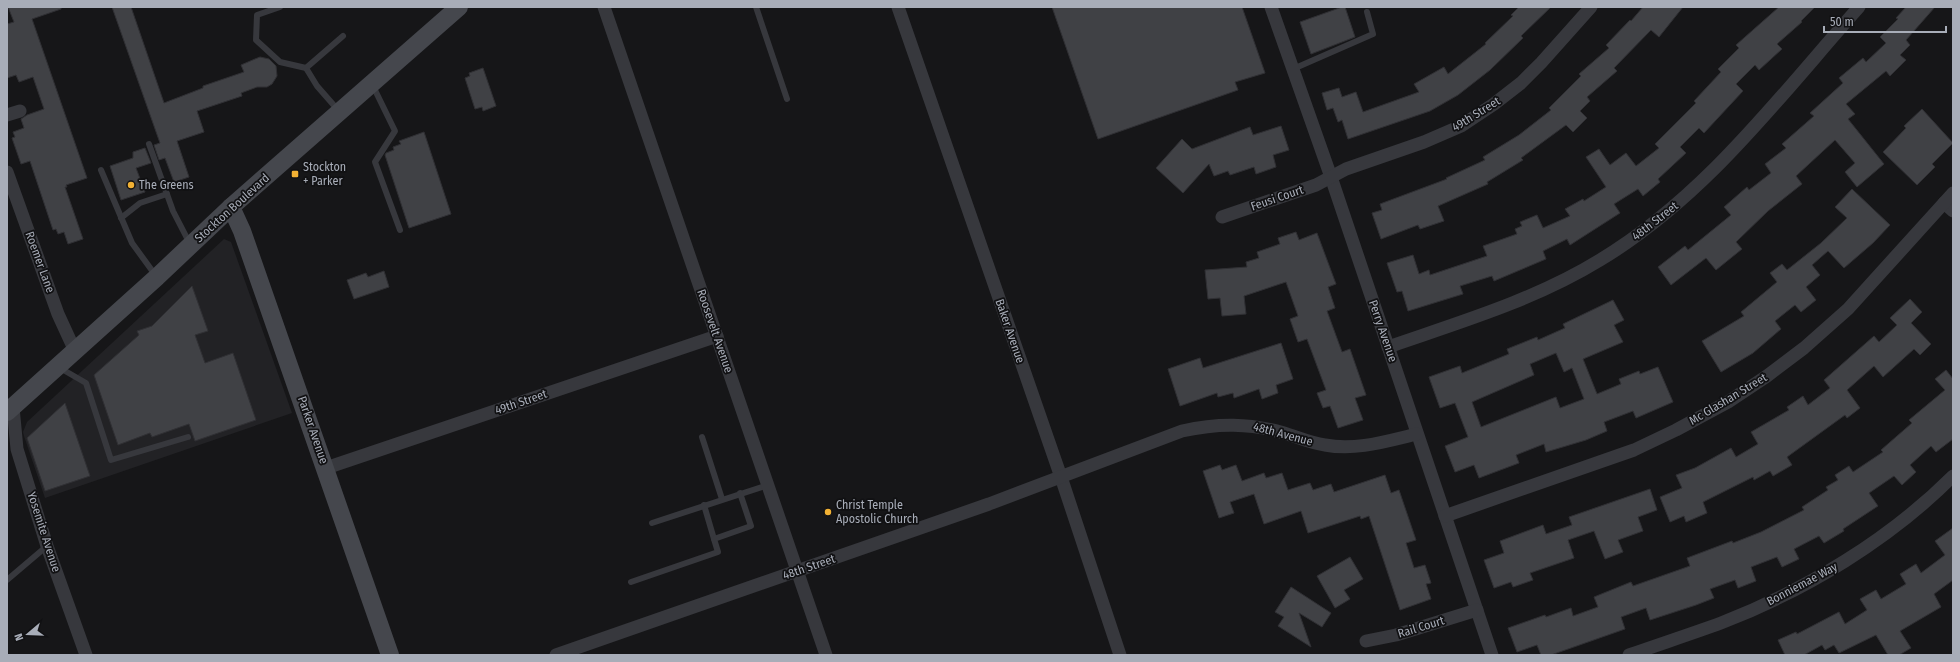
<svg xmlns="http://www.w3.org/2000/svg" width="1960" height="662" font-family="'Fira Sans Condensed',sans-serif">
	<rect width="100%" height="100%" fill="#161618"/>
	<path fill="#222225" d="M224 239 231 242 292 413 45 498 24 436 23 432 27 422Z"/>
	<g fill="#404145" stroke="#303034" fill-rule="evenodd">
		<path d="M8 7H61V9L32 19 87 178 66 185 67 187H65L83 239 68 244 64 232 58 234 56 229 53 230 30 161 21 164 12 138 15 137 13 132 24 128 21 119 27 115 44 109 33 77 19 82 16 75 7 78V24L14 22Z"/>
		<path d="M112 7H131L164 103 203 88V86L244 72 241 65 255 59 260 57 269 59 276 66 277 76 272 84 267 87H257L241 93 242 96 197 111 204 132 177 141 189 177 174 182 165 158 159 160 154 145 160 143Z"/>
		<path d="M1052 7H1242L1265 73 1235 82 1238 90 1098 139Z"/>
		<path d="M1342 7H1345L1355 37 1311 54 1300 22Z"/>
		<path d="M1519 7H1551L1521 36 1523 38 1490 70 1458 95 1430 111 1348 139 1342 120 1338 122 1333 108 1327 110 1322 93 1339 88 1342 97 1356 92 1363 112 1419 92 1414 84 1444 67 1448 74 1486 44 1485 43 1513 16 1511 15Z"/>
		<path d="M1643 7H1683L1659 37 1651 30 1614 68 1617 71 1587 97 1590 101 1580 111 1587 118 1573 132 1566 125 1521 158 1523 160 1487 182 1488 184 1438 206 1444 221 1420 229 1418 225 1381 239 1372 213 1382 210 1380 204 1447 179 1446 178 1485 160 1483 157 1519 135 1551 110 1549 108 1581 76 1579 74 1609 48 1606 45 1630 20 1631 21Z"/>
		<path d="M1779 7H1815L1801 21 1802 22 1777 44 1782 49 1759 70 1755 65 1736 84 1743 91 1704 133 1699 128 1680 147 1686 153 1658 179 1660 182 1643 196 1638 189 1614 204 1620 213 1570 245 1567 239 1543 251 1546 259 1494 281 1492 276 1460 286 1463 294 1408 311 1402 291 1397 292 1387 263 1413 255 1419 274 1429 270 1430 275 1487 256 1483 246 1517 234 1515 229 1522 226 1520 222 1537 215 1543 228 1570 216 1565 209 1583 199 1584 201 1606 187 1586 157 1599 149 1610 165 1626 153 1636 166 1659 148 1655 144 1696 103 1694 101 1721 72 1718 69 1739 48 1736 45Z"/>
		<path d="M1906 7H1935L1906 40 1910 45 1900 55 1906 60 1890 76 1886 71 1846 104 1855 114 1848 119 1884 164 1857 187 1845 172 1855 163 1835 140 1796 176 1802 184 1768 211 1736 242 1742 249 1716 270 1706 258 1671 285 1658 267 1685 246 1688 250 1731 215 1724 207 1747 187 1749 190 1771 173 1765 164 1786 148 1782 144 1814 116 1810 113 1843 83 1839 78 1863 58 1866 62 1886 43 1880 37 1898 19 1896 18Z"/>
		<path d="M483 68 496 106 483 111 482 107 475 109 465 78 470 76 469 73Z"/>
		<path d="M1922 109 1953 143 1932 164 1935 167 1917 185 1883 152 1906 128 1904 126Z"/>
		<path d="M1281 126 1289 150 1273 155 1276 167 1256 174 1254 167 1230 175 1228 171 1214 176 1209 164 1183 193 1156 168 1182 139 1192 149 1250 127 1253 135Z"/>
		<path d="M424 132 451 214 409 228 385 155 386 153 394 150 393 147 401 144 399 141Z"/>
		<path d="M145 148 151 163 136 168 145 192 121 200 110 166 133 158V152Z"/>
		<path d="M1852 189 1890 225 1873 243 1844 268 1828 251 1812 265 1820 275 1806 287 1816 300 1801 312 1795 305 1775 321 1781 329 1753 353 1721 372 1702 341 1744 316 1741 312 1777 282 1770 273 1782 264 1787 270 1821 243 1847 218 1835 207Z"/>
		<path d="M1296 232 1299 240 1317 233 1336 284 1328 287 1335 308 1327 311 1342 352 1350 349 1366 395 1355 398 1363 420 1338 428 1330 406 1323 408 1317 393 1326 390 1307 339 1298 342 1290 319 1298 316 1286 282 1244 296 1246 314 1222 316 1220 298 1208 299 1205 270 1247 267 1246 262 1259 258 1257 252 1280 244 1278 238Z"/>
		<path d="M384 271 389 287 354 299 347 280 366 273 368 277Z"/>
		<path d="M192 286 208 331 195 335 205 363 233 353 256 420 195 441 189 424 152 437 150 433 118 445 94 375 139 335 137 331 152 326Z"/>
		<path d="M1910 299 1922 312 1911 323 1931 344 1920 355 1914 349 1883 377 1874 366 1847 390 1860 408 1847 418 1845 415 1787 457 1792 465 1773 476 1770 471 1754 480 1753 477 1703 502 1707 513 1686 522 1684 516 1670 522 1660 497 1682 488 1676 475 1695 468 1731 448 1736 457 1758 444 1751 432 1789 410 1787 407 1803 396 1808 405 1830 388 1824 380 1874 336 1879 342 1897 325 1890 318Z"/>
		<path d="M1613 300 1624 320 1614 325 1623 342 1583 359 1597 394 1621 384 1619 379 1639 371 1640 374 1658 367 1673 402 1636 418 1633 411 1604 422 1607 431 1586 440 1546 452 1544 444 1516 455 1519 463 1479 478 1474 465 1455 472 1445 446 1468 437 1455 403 1440 408 1429 377 1460 366 1462 373 1509 354 1507 349 1537 337 1538 340 1565 328 1563 324ZM1556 353 1564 372 1572 368 1584 399 1560 408 1556 397 1481 427 1472 402 1534 375 1530 364Z"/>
		<path d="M1281 343 1293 379 1276 385 1278 393 1262 399 1259 389 1234 398 1233 393 1218 397 1217 393 1180 406 1168 369 1200 358 1203 368Z"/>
		<path d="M1946 370 1953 379V439L1936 452 1931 446 1910 465 1916 472 1902 485 1894 476 1869 493 1878 506 1843 529 1844 531 1824 543 1819 536 1794 549 1799 559 1782 567 1777 557 1751 567 1756 581 1738 588 1735 580 1710 589 1714 598 1696 605 1650 620 1646 608 1621 617 1625 629 1551 655H1541L1537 645 1517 652 1508 628 1545 615 1546 617 1571 608 1573 616 1598 607 1594 597 1631 582 1633 586 1690 566 1687 558 1732 541 1733 543 1761 532 1804 510 1802 507 1828 490 1826 487 1838 480 1835 475 1849 466 1853 472 1883 452 1881 450 1912 423 1909 420 1945 390 1935 379Z"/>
		<path d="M65 403 90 476 45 491 27 438Z"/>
		<path d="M1220 465 1222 470 1236 465 1242 481 1264 473 1266 478 1282 473 1288 490 1310 483 1313 490 1331 484 1334 492 1385 475 1391 493 1399 490 1416 540 1406 543 1414 568 1425 565 1431 583 1426 584 1431 599 1400 610 1369 516 1361 519 1360 516 1308 533 1301 511 1264 524 1254 494 1230 502 1234 513 1219 518 1203 471Z"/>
		<path d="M1650 489 1657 510 1638 517 1643 531 1618 540 1623 552 1605 559 1594 531 1568 540 1574 558 1530 573 1533 580 1513 587 1511 582 1494 588 1484 560 1504 553 1500 541 1543 525 1546 534 1572 525 1569 517Z"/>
		<path d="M1953 528V580L1934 594 1941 607 1900 631 1911 648 1899 655H1888L1876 635 1839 653 1834 645 1825 650 1822 645 1804 655H1785L1778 640 1796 632 1797 634 1839 612 1845 624 1867 610 1860 599 1876 590 1881 599 1906 584 1900 574 1916 564 1921 573 1945 555 1935 541Z"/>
		<path d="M1350 557 1363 579 1344 590 1350 599 1335 608 1317 576Z"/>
		<path d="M1291 587 1331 613 1322 627 1299 613 1311 647 1278 626 1284 617 1275 612Z"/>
	</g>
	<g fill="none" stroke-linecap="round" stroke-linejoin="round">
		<g stroke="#37383d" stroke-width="6">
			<path d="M280 7 257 15 256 40 280 62 306 68 317 86 338 110"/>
			<path d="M756 7 787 99"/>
			<path d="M306 68 343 36"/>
			<path d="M1293 69 1373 34 1367 12"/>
			<path d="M373 86 395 131 375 162 400 230"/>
			<path d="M149 144 173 211 190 244"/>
			<path d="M101 170 132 243 156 276"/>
			<path d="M121 218 140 203 167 194"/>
			<path d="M60 368 86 383 111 460 188 437"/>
			<path d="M702 437 722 499"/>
			<path d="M704 505 714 539"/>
			<path d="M652 523 768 485"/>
			<path d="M7 580 47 546"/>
			<path d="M631 582 718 552 714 539 751 526 740 493"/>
		</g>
		<g stroke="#37383d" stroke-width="13">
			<path d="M604 7 826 655"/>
			<path d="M898 7 1061 477 1120 655"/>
			<path d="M1271 7 1331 177 1492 655"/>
			<path d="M7 115 20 111"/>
			<path d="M7 172 58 314 75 351"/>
			<path d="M1944 203 1953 211"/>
			<path d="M1222 217 1316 185 1346 169 1424 142 1461 126 1494 104 1521 83 1541 63 1591 7"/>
			<path d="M1388 347C1460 322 1535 300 1600 260 1705 197 1779 97 1859 7"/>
			<path d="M13 407 17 449 47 546 86 655"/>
			<path d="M326 468 717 336"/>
			<path d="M1445 516 1634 450 1676 430 1728 402 1767 376 1804 348 1848 309 1953 193"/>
			<path d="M1366 641 1396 635 1477 610"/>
			<path d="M556 655 989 504 1182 431C1218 423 1249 423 1284 433 1297 437 1310 443 1325 445 1356 451 1387 441 1417 434"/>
			<path d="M1629 655C1660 644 1691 634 1721 623 1806 590 1889 540 1953 476"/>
		</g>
		<g stroke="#45474d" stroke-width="18">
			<path d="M231 207 242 231 390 655"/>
			<path d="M7 412 157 277 231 207 459 7"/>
		</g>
	</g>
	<g fill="#f2b134" stroke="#111113" stroke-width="1.5">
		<rect x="291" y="170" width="8" height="8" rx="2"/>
		<circle cx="131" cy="185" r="4"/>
		<circle cx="828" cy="512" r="4"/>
	</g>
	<g text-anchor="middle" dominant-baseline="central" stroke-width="3.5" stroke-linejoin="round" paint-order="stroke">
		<g font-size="12" fill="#a8adb8" stroke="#111113">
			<text transform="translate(1476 114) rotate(-32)">49th Street</text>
			<text transform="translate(1277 198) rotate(-19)">Feusi Court</text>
			<text transform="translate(232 208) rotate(-42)">Stockton Boulevard</text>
			<text transform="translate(1655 221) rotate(-38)">48th Street</text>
			<text transform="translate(40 262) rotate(70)">Roemer Lane</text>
			<text transform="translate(715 331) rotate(71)">Roosevelt Avenue</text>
			<text transform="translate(1010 331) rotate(71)">Baker Avenue</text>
			<text transform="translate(1383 331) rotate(71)">Perry Avenue</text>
			<text transform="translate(1728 399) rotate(-31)">Mc Glashan Street</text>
			<text transform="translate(521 402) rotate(-19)">49th Street</text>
			<text transform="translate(313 430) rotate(71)">Parker Avenue</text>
			<text transform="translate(1283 434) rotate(15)">48th Avenue</text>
			<text transform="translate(44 532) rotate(72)">Yosemite Avenue</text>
			<text transform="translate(809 567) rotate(-19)">48th Street</text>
			<text transform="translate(1802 584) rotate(-28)">Bonniemae Way</text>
			<text transform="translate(1421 627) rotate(-17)">Rail Court</text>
		</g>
		<g font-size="12" fill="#a8adb8" stroke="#111113" text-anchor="start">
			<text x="303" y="167">Stockton<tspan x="303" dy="14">+ Parker</tspan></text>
			<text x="139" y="185">The Greens</text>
			<text x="836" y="505">Christ Temple<tspan x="836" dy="14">Apostolic Church</tspan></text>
		</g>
	</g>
	<rect width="1960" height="662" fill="none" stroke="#a8adb8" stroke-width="16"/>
	<g transform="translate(28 634) rotate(251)" stroke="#111113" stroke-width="3" paint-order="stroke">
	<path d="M0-3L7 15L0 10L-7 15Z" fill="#a8adb8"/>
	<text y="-6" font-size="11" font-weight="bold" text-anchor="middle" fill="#a8adb8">N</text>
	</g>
	<path d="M1824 26v6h122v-6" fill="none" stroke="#a8adb8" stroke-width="2"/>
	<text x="1830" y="26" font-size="12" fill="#a8adb8" stroke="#111113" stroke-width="3" paint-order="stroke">50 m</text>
</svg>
